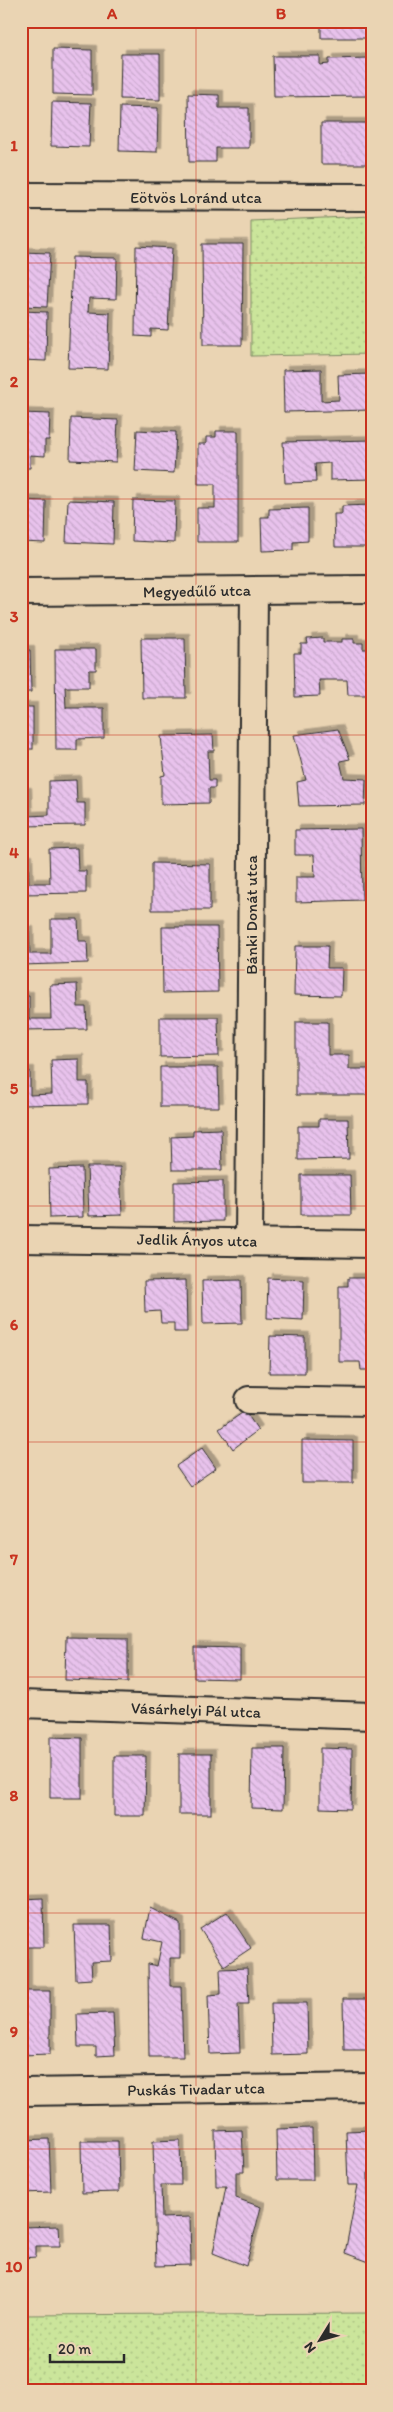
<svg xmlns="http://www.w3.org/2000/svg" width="393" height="2412" font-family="Itim,sans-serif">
	<defs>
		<pattern id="grass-dots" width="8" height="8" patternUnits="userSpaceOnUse" patternTransform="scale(1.25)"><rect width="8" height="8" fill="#cbe59b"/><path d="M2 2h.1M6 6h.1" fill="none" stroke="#aec586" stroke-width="1.8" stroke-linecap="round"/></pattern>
		<pattern id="building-back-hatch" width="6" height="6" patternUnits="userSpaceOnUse" patternTransform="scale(1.25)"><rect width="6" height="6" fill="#e8c2ec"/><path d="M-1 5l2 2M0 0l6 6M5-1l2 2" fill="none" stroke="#c7a7cb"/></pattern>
		<filter id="shadow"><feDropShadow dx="4.5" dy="-4.5" stdDeviation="0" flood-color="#0004"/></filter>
	</defs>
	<rect width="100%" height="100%" fill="#ead4b3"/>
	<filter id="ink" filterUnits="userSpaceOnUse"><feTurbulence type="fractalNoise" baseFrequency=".02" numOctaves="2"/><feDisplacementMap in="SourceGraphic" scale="10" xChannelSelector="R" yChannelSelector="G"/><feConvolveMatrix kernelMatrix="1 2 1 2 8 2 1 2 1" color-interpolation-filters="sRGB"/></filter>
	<g filter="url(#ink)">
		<g fill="url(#grass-dots)" stroke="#7b8863">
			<path d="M372 216V354L251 356V221Z"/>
			<path d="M372 2313V2391H21V2315Z"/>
		</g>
		<g fill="url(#building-back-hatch)" stroke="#2b2b2b" filter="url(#shadow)">
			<path d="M321 21H372V33H369V38H321Z"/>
			<path d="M53 49 92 50V95L53 94Z"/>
			<path d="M121 54H160V100L120 99Z"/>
			<path d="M273 56H320V65L329 64V59L368 58 369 96 274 97Z"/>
			<path d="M188 94 219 95V108H249V148H216V162H189Z"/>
			<path d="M52 102 91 103 89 147 51 146Z"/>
			<path d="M120 107 158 108 157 152 119 151Z"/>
			<path d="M321 123H372V159L368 160V164H321Z"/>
			<path d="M202 244H243L242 345H203Z"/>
			<path d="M136 246 172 248 168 330 151 329V337L135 336Z"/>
			<path d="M21 252 50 253 47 307 21 306Z"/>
			<path d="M72 257 117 258 116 299 89 298 88 312 110 313 108 369 68 368Z"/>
			<path d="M21 311 47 312 46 361 21 360Z"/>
			<path d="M321 369V401L339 400 338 375 372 374V410L284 412 283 370Z"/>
			<path d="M21 413 50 414 49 440H45V456L30 455V468H21Z"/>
			<path d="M71 418 118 420 116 462 70 460Z"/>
			<path d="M137 430 176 432 174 473 135 471Z"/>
			<path d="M216 431H238V542H197V508H215V484H198V444H206V437H216Z"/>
			<path d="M372 440V479L330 480V463L315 464 316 482 285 483 283 442Z"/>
			<path d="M21 500 46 501 45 543 21 542Z"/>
			<path d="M68 500 114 502 113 544 66 542Z"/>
			<path d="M133 500 175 501 174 543 132 541Z"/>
			<path d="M372 505V547H335L334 514H342V506Z"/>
			<path d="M308 508V541L293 542V550L262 551 261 517H269V509Z"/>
			<path d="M141 638H185L186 698H142Z"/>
			<path d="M323 638V642H342V639H354V643H363V649H369L370 695H348L347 680H319L320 696 295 697 294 653H301V644H308L307 639Z"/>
			<path d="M55 649H96V670H89V687H65L66 708H104V738L77 739V750H56Z"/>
			<path d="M21 650H30L31 692H21Z"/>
			<rect x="21" y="707" width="12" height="42"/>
			<path d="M338 729 350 759 340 761 344 778 366 779 365 805 299 806 297 782 306 780 294 735Z"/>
			<path d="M213 735 214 751H208L209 780H215V788H209V803L161 804V776L165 775 161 736Z"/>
			<path d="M76 780 77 803H85V825L21 826V792H27L28 816 49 815V781Z"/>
			<path d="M361 829 362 900 296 902V877H315L314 855H295V830Z"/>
			<path d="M77 848 78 871H86V893L21 894V860H28L29 883H50L49 849Z"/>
			<path d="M152 863 210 864V910H152Z"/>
			<path d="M51 919H78L79 941H87L88 963 21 965V931H29L30 954H51Z"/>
			<path d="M162 927H217L218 992 163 993Z"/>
			<path d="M295 946H328L327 968H342L341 996 294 995Z"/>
			<path d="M77 984 78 1007H86L87 1029 21 1030V996H29V1019H51L50 985Z"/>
			<path d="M160 1017H218L219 1056 160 1057Z"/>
			<path d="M296 1022H328V1055H349V1069H369V1095H296Z"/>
			<path d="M79 1059V1082H88V1104L21 1105V1071H30V1095L52 1094 51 1060Z"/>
			<path d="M160 1067H218L219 1107H160Z"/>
			<path d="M319 1119H348L349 1159 298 1160V1126H319Z"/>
			<path d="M221 1129 222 1170H172L171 1137 193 1136V1130Z"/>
			<path d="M87 1167H120L122 1215 89 1216Z"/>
			<path d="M82 1168 83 1217 50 1218 49 1169Z"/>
			<path d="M301 1175H350L351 1215H301Z"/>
			<path d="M223 1181V1221L174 1222V1182Z"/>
			<path d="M268 1278 304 1280 303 1320 267 1318Z"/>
			<path d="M348 1278H372V1324H366V1334H372V1370H361L360 1362H339V1286H348Z"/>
			<path d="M186 1280 187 1332H174V1323H161L160 1311 145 1312 144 1281Z"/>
			<path d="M241 1280 242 1323 203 1324 202 1281Z"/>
			<path d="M270 1336 305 1337V1373H269Z"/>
			<path d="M245 1411 258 1430 233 1449 219 1429Z"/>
			<path d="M302 1440 353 1441V1483H302Z"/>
			<path d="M202 1448 216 1468 190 1486 176 1466Z"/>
			<path d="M66 1637 128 1638V1682L65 1680Z"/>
			<path d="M194 1647 240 1648V1679L194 1678Z"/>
			<path d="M50 1737 82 1738V1798H50Z"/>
			<path d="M252 1748H284L283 1809 251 1808Z"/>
			<path d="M320 1748 352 1749 351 1809 320 1808Z"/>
			<rect x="179" y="1754" width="32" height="60"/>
			<path d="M114 1756H146L145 1816H114Z"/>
			<path d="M43 1898 44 1947H27V1991H50V2054L21 2055V1899Z"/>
			<path d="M150 1908 180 1923V1958H170V1986H181L183 2057H149L148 1964 157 1966 162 1942 144 1938Z"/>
			<path d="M227 1912 251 1948 224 1966 200 1929Z"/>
			<path d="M74 1925H111L112 1961 91 1962 92 1979 76 1980Z"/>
			<path d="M247 1968 249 2004H238L240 2053 210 2054 208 1995 221 1994 220 1969Z"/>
			<path d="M343 1999H372V2050H344Z"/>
			<path d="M271 2003H307L308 2054 272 2055Z"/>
			<path d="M113 2013 115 2055 96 2056V2047H78L77 2014Z"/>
			<path d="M312 2128 313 2180H277L276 2129Z"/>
			<path d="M242 2130 244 2172H236V2198L261 2207 246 2266 213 2253 226 2186H216L215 2131Z"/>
			<path d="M372 2130V2171H368V2197L372 2199V2263L345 2253 358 2185H348L346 2131Z"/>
			<path d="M49 2139 51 2192 21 2193V2140Z"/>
			<path d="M180 2140 181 2185H161L162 2218 190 2217 191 2265 156 2266 153 2141Z"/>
			<path d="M81 2141H118L119 2192 82 2193Z"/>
			<path d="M59 2226 60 2246H36V2257L21 2258V2227Z"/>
		</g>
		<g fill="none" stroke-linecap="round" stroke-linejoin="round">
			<g stroke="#2b2b2b" stroke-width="30">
				<g id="minor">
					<path d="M21 196 372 197"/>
					<path d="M21 592 372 589"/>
					<path d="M21 1239 372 1244"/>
					<path d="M249 1241 254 590"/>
					<path d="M249 1400 372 1402"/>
					<path d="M21 1704 372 1716"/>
					<path d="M21 2092 372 2087"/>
				</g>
			</g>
			<use href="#minor" stroke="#ead4b3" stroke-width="26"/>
		</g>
	</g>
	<path fill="none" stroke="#c8321e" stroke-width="1" stroke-opacity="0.55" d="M196 21V2391M21 263H372M21 499H372M21 735H372M21 970H372M21 1206H372M21 1442H372M21 1677H372M21 1913H372M21 2149H372"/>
	<g text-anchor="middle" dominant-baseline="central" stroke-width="4.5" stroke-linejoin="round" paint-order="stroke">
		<g font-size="16" fill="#2b2b2b" stroke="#ead4b3">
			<text x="196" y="197">Eötvös Loránd utca</text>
			<text transform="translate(197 591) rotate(-1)">Megyedűlő utca</text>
			<text transform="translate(251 915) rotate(-90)">Bánki Donát utca</text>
			<text transform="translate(197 1240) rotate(1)">Jedlik Ányos utca</text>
			<text transform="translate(196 1710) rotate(2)">Vásárhelyi Pál utca</text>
			<text transform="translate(196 2089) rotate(-1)">Puskás Tivadar utca</text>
		</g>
	</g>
	<rect width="393" height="2412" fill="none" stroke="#ead4b3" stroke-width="55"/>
	<g transform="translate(320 2340) rotate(233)" stroke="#ead4b3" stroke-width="4" paint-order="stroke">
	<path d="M0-4L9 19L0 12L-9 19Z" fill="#2b2b2b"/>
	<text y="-8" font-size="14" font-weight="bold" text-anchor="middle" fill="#2b2b2b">N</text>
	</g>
	<path d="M50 2354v8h74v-8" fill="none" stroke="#2b2b2b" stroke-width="2.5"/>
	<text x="58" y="2354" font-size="15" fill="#2b2b2b" stroke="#ead4b3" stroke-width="4" paint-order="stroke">20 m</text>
	<rect x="28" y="28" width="338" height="2356" fill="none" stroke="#c8321e" stroke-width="2"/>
	<g font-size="16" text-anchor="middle" font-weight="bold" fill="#c8321e">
		<text x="112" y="19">A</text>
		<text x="281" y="19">B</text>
		<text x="14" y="151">1</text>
		<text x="14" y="387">2</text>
		<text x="14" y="622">3</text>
		<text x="14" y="858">4</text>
		<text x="14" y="1094">5</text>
		<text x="14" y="1330">6</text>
		<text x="14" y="1565">7</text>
		<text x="14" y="1801">8</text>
		<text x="14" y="2037">9</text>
		<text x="14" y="2272">10</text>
	</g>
</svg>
